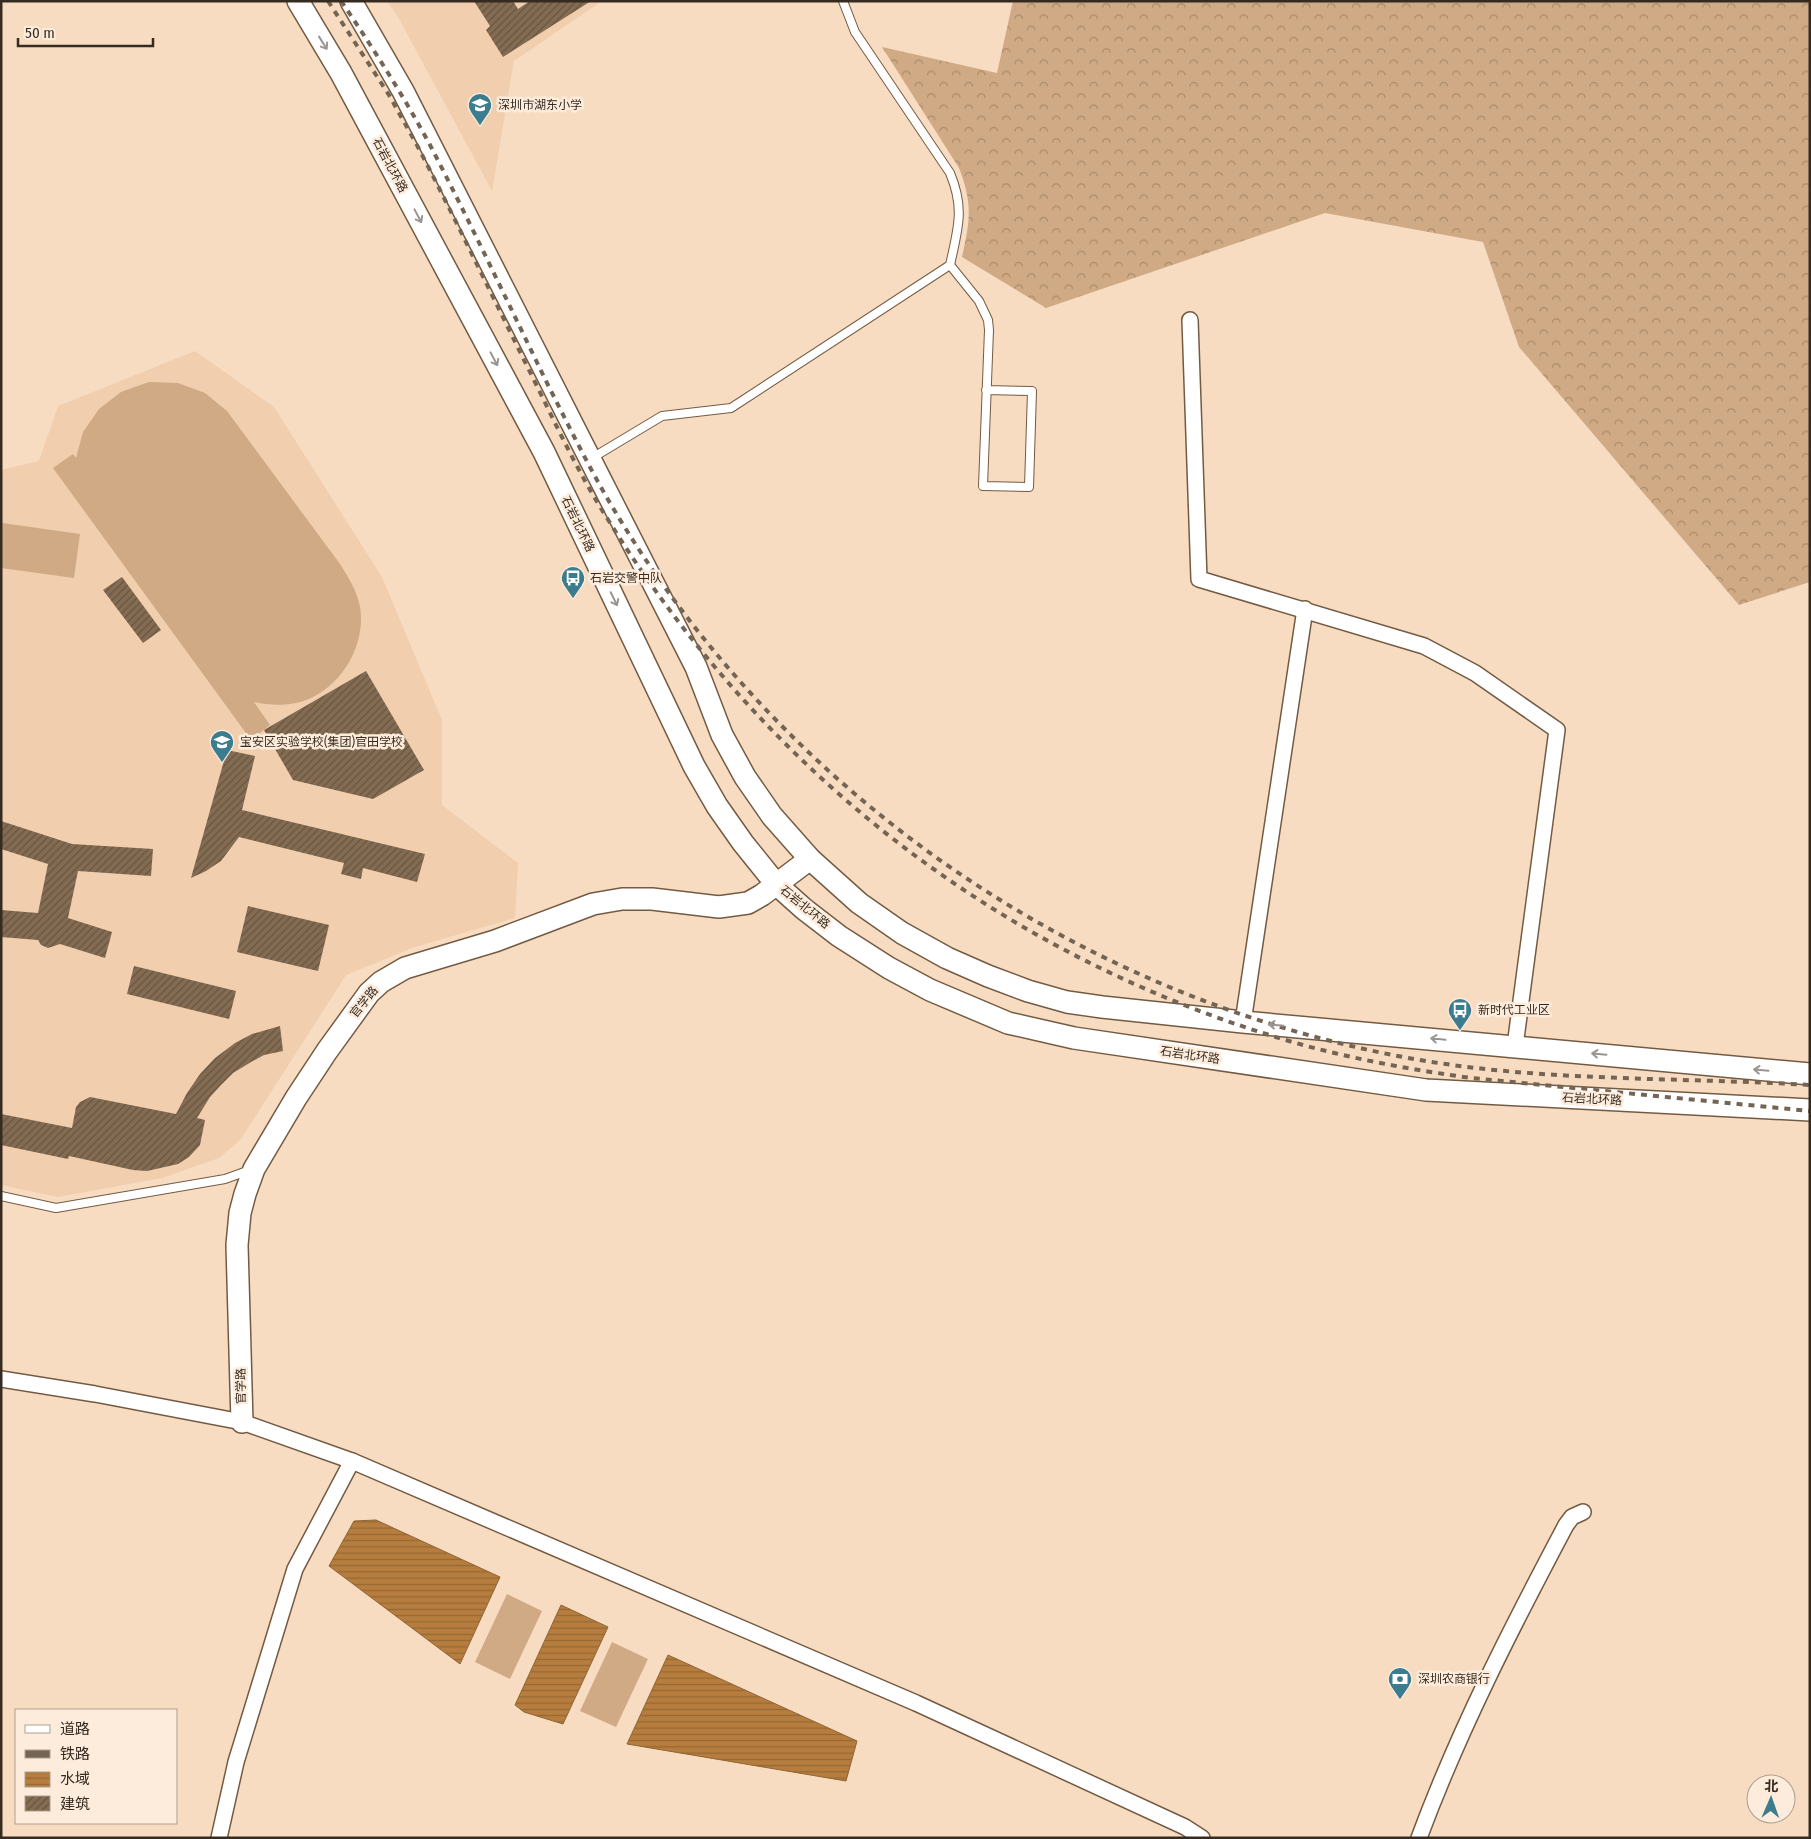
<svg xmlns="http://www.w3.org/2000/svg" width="1811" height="1839" font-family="'Fira Sans Condensed','Noto Sans SC',sans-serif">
	<defs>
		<pattern id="forest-crowns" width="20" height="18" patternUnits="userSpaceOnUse" patternTransform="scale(1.25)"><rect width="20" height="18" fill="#cfaa85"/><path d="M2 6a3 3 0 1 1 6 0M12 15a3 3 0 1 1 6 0" fill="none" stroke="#a98b6c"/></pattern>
		<pattern id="water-rules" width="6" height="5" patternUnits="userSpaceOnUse" patternTransform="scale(1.25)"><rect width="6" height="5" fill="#b67d3e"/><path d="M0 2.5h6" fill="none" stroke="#956734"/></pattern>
		<pattern id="building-hatch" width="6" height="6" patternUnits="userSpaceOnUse" patternTransform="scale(1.25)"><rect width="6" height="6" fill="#846c53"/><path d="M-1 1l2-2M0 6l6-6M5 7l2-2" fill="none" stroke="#675441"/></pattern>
	</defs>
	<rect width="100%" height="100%" fill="#f8dcc1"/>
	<g fill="#f0ceae">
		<path d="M387 1H602L514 61 492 191 398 17Z"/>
		<path d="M195 351 274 407 382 577 442 720V805L518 863 515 918 415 947 346 975 241 1139 219 1158 162 1178 58 1197 1 1185V470L39 461 58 406Z"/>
	</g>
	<g fill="#cfaa85">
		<path d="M149 382 178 383 205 393 227 411 340 564C350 580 361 597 361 617 362 655 334 695 296 703 282 706 268 705 254 702L270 725 251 740 53 468 73 454 76 458 83 432 99 409 121 392Z"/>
		<path d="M2 523 80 534 74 578 1 568Z"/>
		<path d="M507 1594 542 1611 510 1679 475 1662Z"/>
		<path d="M612 1642 648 1659 616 1727 580 1711Z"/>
	</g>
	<path fill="url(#forest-crowns)" d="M1013 1H1810V582L1739 605 1519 347 1483 242 1325 213 1046 308 962 257C970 221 973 204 959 168L882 47 997 73Z"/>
	<g fill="url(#water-rules)" stroke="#906435">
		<path d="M376 1520 500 1577 460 1664 329 1566 354 1521Z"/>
		<path d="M561 1605 608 1627 563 1724 524 1712 515 1705Z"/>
		<path d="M668 1655 857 1741 846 1781 627 1744Z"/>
	</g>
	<g fill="url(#building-hatch)">
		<path d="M474 1H513L518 9 530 1H591L503 57 486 30 490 26Z"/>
		<path d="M122 577 161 630 143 643 103 590Z"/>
		<path d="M366 671 424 770 373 799 293 780 264 730Z"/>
		<path d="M227 750 255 756 242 810 425 854 417 882 363 868 361 879 341 874 344 863 239 837 221 861 206 871 191 878Z"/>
		<path d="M1 821 72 844 153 849 151 876 78 871 68 918 112 932 105 958 60 944 48 948 41 945 38 940 1 937V910L38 913 48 864 1 849Z"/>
		<path d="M248 906 329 925 318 971 237 952Z"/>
		<path d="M134 966 236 991 229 1019 127 994Z"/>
		<path d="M280 1026 283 1051 264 1055 251 1062 233 1073 221 1085 210 1097 197 1118 205 1120 200 1145 189 1157 178 1164 147 1171 133 1170 69 1156 68 1159 1 1145V1114L72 1128 76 1107 80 1102 90 1097 176 1114 187 1093 200 1074 215 1058 235 1043 252 1034Z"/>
	</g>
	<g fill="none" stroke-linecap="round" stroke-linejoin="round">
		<g stroke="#735b43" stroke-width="10">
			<g id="lane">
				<path d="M950 265 979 301 988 320 989 330 983 486 1029 487 1032 391 986 390"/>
				<path d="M592 458 662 416 731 408 950 265C958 228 965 209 950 173L855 32 843 1"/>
				<path d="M1 1196 56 1208 225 1179 250 1170"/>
			</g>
		</g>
		<g stroke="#735b43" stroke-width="18">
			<g id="street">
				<path d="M1190 320 1199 579 1424 646 1475 673 1557 730 1515 1046"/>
				<path d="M1243 1022 1305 609"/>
				<path d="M1 1379 95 1394 242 1422 352 1461 916 1703 1185 1827 1202 1838"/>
				<path d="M219 1838 236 1762 295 1569 352 1461"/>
				<path d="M1419 1838C1459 1730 1512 1627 1566 1525L1572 1517 1583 1512"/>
			</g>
		</g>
		<g stroke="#735b43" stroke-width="24">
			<g id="secondary">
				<path d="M298 1 341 73 544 452 694 766 717 806 743 843 776 884 804 909 839 936 889 968 930 990 1008 1023 1074 1038 1426 1090 1810 1110"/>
				<path d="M351 1 403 91 590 459 696 667 722 735 745 777 772 816 810 859 859 903 902 933 947 958 988 976 1028 991 1067 1002 1102 1007 1243 1022 1810 1074"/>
				<path d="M242 1422 237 1245 240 1213 245 1194 254 1169 296 1098 327 1051 369 993 381 982 405 968 495 941 593 904 622 899H652L719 907 748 903 762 895 810 859"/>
			</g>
		</g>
		<use href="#lane" stroke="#fff" stroke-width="8"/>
		<use href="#street" stroke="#fff" stroke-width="15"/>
		<use href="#secondary" stroke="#fff" stroke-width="21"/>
		<g stroke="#746454" stroke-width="4" stroke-dasharray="6 6" stroke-linecap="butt">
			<path d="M328 1 389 95 418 147C458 224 495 302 534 380 557 427 579 474 607 518 768 778 1008 962 1303 1045 1358 1060 1414 1070 1471 1078L1810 1111"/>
			<path d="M341 1C373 48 403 95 430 145 471 224 509 305 548 385 569 426 589 468 613 508 785 797 1083 1000 1414 1059 1544 1082 1678 1077 1810 1085"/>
		</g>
	</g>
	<defs><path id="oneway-shaft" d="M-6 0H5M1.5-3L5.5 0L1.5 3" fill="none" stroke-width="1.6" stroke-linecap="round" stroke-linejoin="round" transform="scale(1.25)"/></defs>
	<g stroke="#9a9590">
		<use href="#oneway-shaft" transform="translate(323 43) rotate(58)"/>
		<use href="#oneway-shaft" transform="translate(418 216) rotate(62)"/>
		<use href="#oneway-shaft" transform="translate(494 359) rotate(62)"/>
		<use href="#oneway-shaft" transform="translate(614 599) rotate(64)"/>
		<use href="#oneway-shaft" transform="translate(1276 1025) rotate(-175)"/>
		<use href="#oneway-shaft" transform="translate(1438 1039) rotate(-174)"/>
		<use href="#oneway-shaft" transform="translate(1599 1054) rotate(-175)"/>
		<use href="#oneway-shaft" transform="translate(1761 1070) rotate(-175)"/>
	</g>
	<defs>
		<g id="school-pin" transform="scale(1.25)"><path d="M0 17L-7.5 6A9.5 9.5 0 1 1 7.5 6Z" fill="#3b7d8e" stroke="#fdecdb"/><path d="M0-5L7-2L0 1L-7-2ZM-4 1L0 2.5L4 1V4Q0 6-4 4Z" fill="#fff"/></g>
		<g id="bus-pin" transform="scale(1.25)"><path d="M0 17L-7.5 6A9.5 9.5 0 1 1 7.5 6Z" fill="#3b7d8e" stroke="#fdecdb"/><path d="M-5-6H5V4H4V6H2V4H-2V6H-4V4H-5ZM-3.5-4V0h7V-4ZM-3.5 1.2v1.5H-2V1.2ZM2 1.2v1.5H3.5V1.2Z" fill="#fff"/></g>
		<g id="bank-pin" transform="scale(1.25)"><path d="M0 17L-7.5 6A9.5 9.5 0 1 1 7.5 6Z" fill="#3b7d8e" stroke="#fdecdb"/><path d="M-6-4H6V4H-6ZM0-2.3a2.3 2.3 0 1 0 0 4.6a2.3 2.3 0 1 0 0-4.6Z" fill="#fff"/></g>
	</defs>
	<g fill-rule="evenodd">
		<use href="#school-pin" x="480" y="105"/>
		<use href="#bus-pin" x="573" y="578"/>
		<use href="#school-pin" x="222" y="742"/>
		<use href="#bus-pin" x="1460" y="1010"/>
		<use href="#bank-pin" x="1400" y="1679"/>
	</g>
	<g text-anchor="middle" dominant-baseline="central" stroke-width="5" stroke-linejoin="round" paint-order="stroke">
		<g font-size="12" fill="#362b21" stroke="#fdecdb" text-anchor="start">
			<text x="498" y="105">深圳市湖东小学</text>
			<text x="590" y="578">石岩交警中队</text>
			<text x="240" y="742">宝安区实验学校(集团)官田学校</text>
			<text x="1478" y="1010">新时代工业区</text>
			<text x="1418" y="1679">深圳农商银行</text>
		</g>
		<g font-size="12" fill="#362b21" stroke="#fdecdb">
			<text transform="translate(390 165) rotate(62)">石岩北环路</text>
			<text transform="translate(578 524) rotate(64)">石岩北环路</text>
			<text transform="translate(805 907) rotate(39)">石岩北环路</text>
			<text transform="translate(364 1002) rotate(-51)">官学路</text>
			<text transform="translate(1190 1055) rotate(8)">石岩北环路</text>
			<text transform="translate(1592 1099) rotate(3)">石岩北环路</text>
			<text transform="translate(241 1386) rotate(-91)">官学路</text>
		</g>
	</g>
	<rect width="1811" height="1839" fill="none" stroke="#362b21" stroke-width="5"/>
	<rect x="15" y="1709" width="162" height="115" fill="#fdecdb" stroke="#ad9f91"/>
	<rect x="25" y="1725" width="25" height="8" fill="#ffffff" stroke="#ad9f91"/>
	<text x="60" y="1734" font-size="15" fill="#362b21">道路</text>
	<rect x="25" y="1750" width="25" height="8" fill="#746454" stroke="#ad9f91"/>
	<text x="60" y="1759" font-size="15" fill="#362b21">铁路</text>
	<rect x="25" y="1772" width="25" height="15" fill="url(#water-rules)" stroke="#ad9f91"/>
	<text x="60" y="1784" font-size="15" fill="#362b21">水域</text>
	<rect x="25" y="1796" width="25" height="15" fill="url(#building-hatch)" stroke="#ad9f91"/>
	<text x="60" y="1809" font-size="15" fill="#362b21">建筑</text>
	<g transform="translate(1771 1799) rotate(2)"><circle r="24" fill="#fdecdb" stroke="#ad9f91"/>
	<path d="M0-4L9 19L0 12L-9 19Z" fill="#3b7d8e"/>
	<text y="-8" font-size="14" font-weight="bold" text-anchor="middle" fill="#362b21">北</text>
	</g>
	<path d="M18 38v8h135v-8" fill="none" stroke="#362b21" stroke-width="2.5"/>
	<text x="25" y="38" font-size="15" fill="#362b21" stroke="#fdecdb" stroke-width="4" paint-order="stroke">50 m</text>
</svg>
